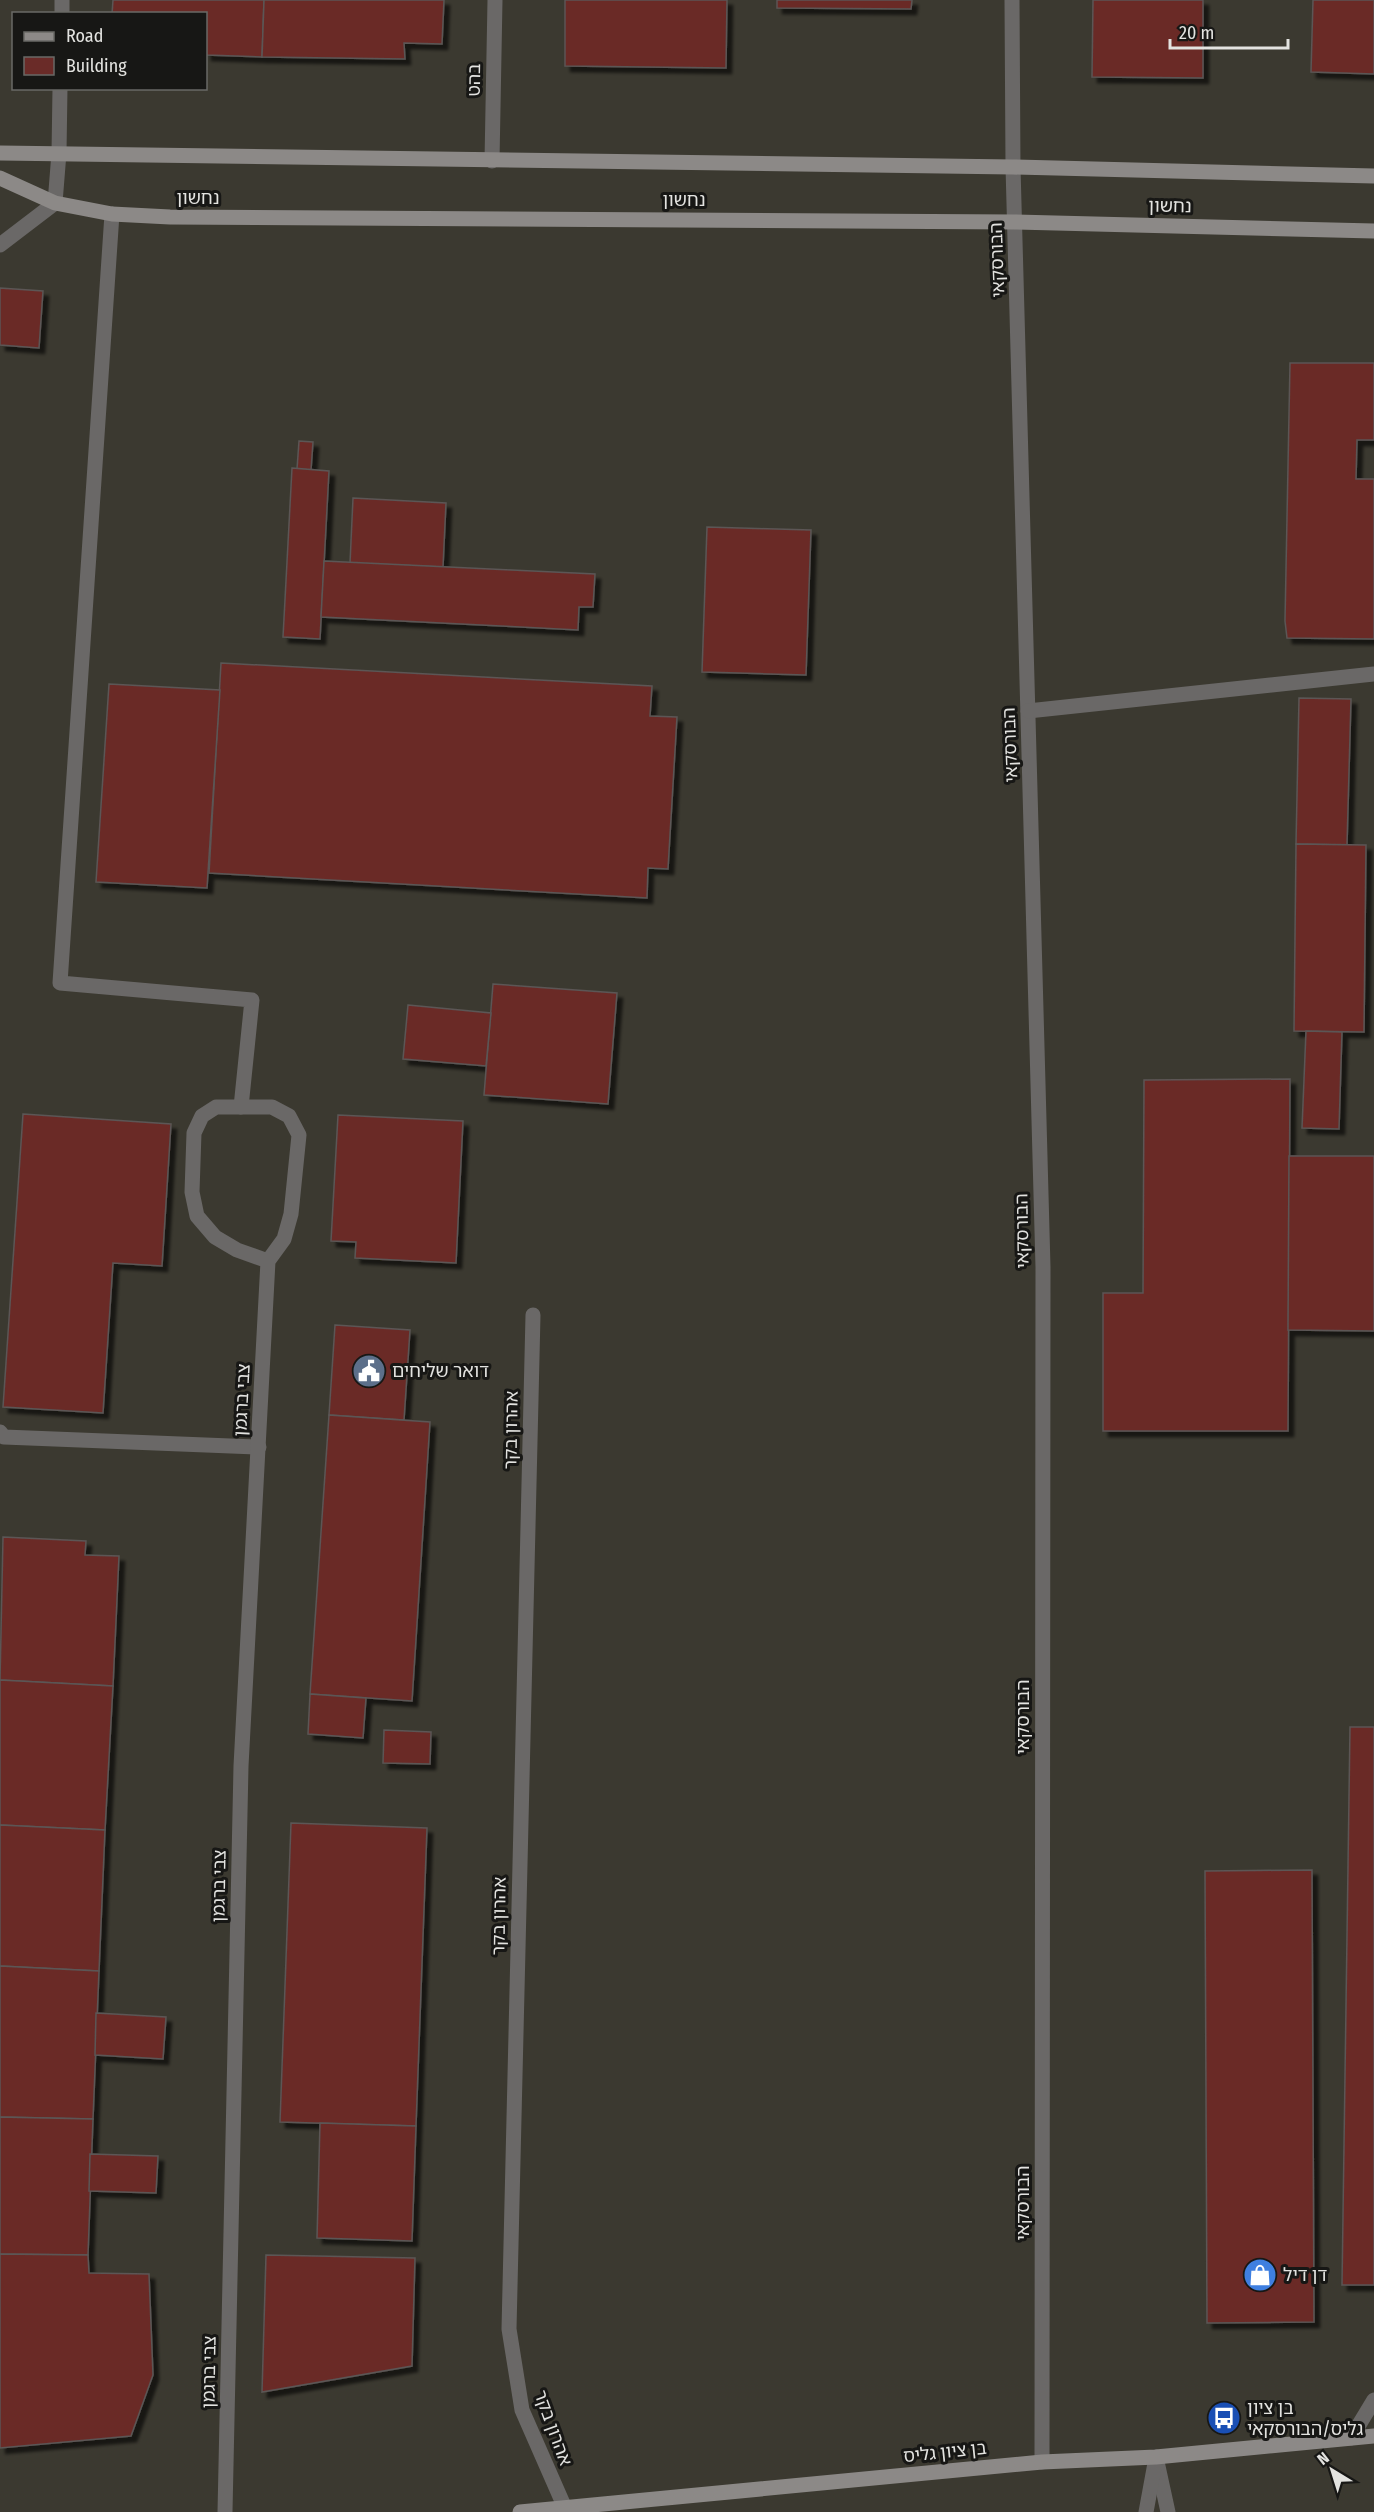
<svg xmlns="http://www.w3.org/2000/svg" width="1374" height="2512" font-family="'Fira Sans Condensed','Noto Sans Hebrew',sans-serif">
	<defs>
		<filter id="shadow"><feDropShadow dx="5.5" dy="5.5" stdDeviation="1.5" flood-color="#0009"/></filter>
	</defs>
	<rect width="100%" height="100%" fill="#2f2f2a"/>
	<path fill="#3b3930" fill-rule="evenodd" d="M0 0H1374V2512H0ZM14 14H206V88H14Z"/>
	<g fill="#6a2b28" stroke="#5b5655" stroke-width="1.5" filter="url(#shadow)">
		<path d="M113 0H264L262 57 206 55V14H112Z"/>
		<path d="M264 0H444L442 44 404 43 405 59 262 57Z"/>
		<path d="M565 0H727L726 68 565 66Z"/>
		<path d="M777 0H912L911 9 777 8Z"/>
		<path d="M1093 0H1203V78L1092 77Z"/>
		<path d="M1313 0H1374V74L1311 72Z"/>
		<path d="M0 288 43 291 39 348 0 345Z"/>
		<path d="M1290 363H1374V440H1357L1356 479H1374V639L1287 638 1285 621Z"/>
		<path d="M299 441 313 442 311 470 297 469Z"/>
		<path d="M292 468 329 471 320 639 283 637Z"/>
		<path d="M353 498 446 503 443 567 350 563Z"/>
		<path d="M707 527 811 530 806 675 702 672Z"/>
		<path d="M324 561 595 574 593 607H579L578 630 321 617Z"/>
		<path d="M221 663 652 686 650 716 677 717 668 869 648 868 647 898 209 873Z"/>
		<path d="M109 684 220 690 207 888 96 882Z"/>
		<path d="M1299 698 1351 699 1347 845 1296 844Z"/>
		<path d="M1296 844 1366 845 1364 1032 1294 1031Z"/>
		<path d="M493 984 617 993 608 1104 484 1095Z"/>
		<path d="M408 1005 491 1013 486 1066 403 1059Z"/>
		<path d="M1306 1031 1342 1032 1339 1129 1302 1128Z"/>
		<path d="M1290 1079 1288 1431H1103V1293H1143L1144 1080Z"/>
		<path d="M23 1114 171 1124 162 1266 113 1263 103 1413 3 1407Z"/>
		<path d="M338 1115 463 1121 456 1263 355 1258 356 1242 331 1241Z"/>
		<path d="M1289 1156H1374V1331L1288 1330Z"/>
		<path d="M335 1325 410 1330 404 1420 329 1415Z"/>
		<path d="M329 1415 430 1422 412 1701 310 1694Z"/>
		<path d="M3 1537 86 1541 85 1555 119 1556 113 1686 0 1680Z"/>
		<path d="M0 1680 113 1686 105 1830 0 1825Z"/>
		<path d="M310 1694 366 1698 363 1738 308 1734Z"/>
		<path d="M1350 1727H1374V2285H1342Z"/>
		<path d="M384 1730 431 1732 430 1764 383 1763Z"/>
		<path d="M291 1823 427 1828 416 2126 280 2122Z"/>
		<path d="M0 1825 105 1830 99 1971 0 1966Z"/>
		<path d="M1312 1870 1314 2322 1207 2323 1205 1871Z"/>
		<path d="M0 1966 99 1971 93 2119 0 2117Z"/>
		<path d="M96 2013 166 2017 163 2059 95 2055Z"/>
		<path d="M0 2117 93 2119 88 2255 0 2254Z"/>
		<path d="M320 2123 416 2126 412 2241 317 2238Z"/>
		<path d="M90 2154 158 2156 156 2193 89 2191Z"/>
		<path d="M0 2254 88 2255 89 2273 149 2274 153 2375 131 2436 0 2448Z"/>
		<path d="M266 2255 415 2258 412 2366 262 2392Z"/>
	</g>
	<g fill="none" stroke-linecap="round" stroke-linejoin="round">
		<g stroke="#6a6867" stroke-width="15">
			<path d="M112 214 60 983 252 1000 241 1107"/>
			<path d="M0 245 55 203 59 153"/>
			<path d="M533 1315 509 2329 522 2410 565 2508"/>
			<path d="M0 1432 4 1437 259 1447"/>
			<path d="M1351 2438 1374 2400"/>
			<path d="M1156 2457 1168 2512"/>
			<path d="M1146 2512 1155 2463"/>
		</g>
		<g stroke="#6a6867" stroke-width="15">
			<path d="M1012 0 1013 167 1043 1267 1042 2462"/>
			<path d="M62 14V0"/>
			<path d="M59 153 60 88"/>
			<path d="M492 161 495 0"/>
			<path d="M1028 711 1374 674"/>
			<path d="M225 2512 241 1766 268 1261 284 1239 291 1214 299 1135 289 1116 272 1107H216L202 1116 194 1133 192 1192 197 1216 215 1237 237 1250 268 1261"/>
		</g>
		<g stroke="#8c8987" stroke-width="15">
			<path d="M0 153 1013 167 1374 176"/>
			<path d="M0 178 55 203 112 214 170 217 1015 222 1374 231"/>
			<path d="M520 2512 1042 2462 1156 2457 1374 2436"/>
		</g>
	</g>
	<defs>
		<g id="civic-disc" transform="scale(1.725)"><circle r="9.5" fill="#5c6f8a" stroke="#171715"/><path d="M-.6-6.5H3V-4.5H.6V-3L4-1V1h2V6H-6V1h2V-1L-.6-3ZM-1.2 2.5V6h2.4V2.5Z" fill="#fff"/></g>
		<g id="shop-disc" transform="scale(1.725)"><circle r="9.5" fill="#3f7fe0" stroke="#171715"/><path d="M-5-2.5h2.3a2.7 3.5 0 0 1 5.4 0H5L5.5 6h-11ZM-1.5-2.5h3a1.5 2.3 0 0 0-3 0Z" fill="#fff"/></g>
		<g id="bus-disc" transform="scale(1.725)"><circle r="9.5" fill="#1a4fb4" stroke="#171715"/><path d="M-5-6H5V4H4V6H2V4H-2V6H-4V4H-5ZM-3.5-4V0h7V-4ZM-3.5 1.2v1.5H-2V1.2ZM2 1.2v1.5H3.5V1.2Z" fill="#fff"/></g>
	</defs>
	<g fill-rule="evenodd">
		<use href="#civic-disc" x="369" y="1371"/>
		<use href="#shop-disc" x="1260" y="2275"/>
		<use href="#bus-disc" x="1224" y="2418"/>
	</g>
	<g text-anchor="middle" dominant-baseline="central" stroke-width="6" stroke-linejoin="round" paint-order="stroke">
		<g font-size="18" fill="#e3e3e0" stroke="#171715">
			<text transform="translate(474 80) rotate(-89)">בהט</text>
			<text x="198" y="198">נחשון</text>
			<text x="684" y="200">נחשון</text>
			<text transform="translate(1170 206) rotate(1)">נחשון</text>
			<text transform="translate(997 260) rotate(-92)">הבורסקאי</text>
			<text transform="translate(1010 745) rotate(-92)">הבורסקאי</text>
			<text transform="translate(1022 1231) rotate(-91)">הבורסקאי</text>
			<text transform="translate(242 1400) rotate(-87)">צבי ברגמן</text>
			<text transform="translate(511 1430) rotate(-89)">אהרון בקר</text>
			<text transform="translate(1023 1717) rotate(-90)">הבורסקאי</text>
			<text transform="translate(219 1886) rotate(-89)">צבי ברגמן</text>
			<text transform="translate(499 1916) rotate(-89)">אהרון בקר</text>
			<text transform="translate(1023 2203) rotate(-90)">הבורסקאי</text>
			<text transform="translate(209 2372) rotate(-89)">צבי ברגמן</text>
			<text transform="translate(553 2428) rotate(70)">אהרון בקר</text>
			<text transform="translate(945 2452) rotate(-6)">בן ציון גליס</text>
		</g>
		<g font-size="18" fill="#e3e3e0" stroke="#171715" text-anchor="start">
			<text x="392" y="1371">דואר שליחים</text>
			<text x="1283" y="2275">דן דיל</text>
			<text x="1247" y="2408">בן ציון<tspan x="1247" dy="21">גליס/הבורסקאי</tspan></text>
		</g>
	</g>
	<rect x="12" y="12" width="195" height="78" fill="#171715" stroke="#696966" stroke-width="1.5"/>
	<rect x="24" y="32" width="30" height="9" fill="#8c8987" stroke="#696966" stroke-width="1.5"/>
	<text x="66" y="42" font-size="18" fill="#e3e3e0">Road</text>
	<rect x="24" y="57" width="30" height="18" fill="#6a2b28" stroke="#696966" stroke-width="1.5"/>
	<text x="66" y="72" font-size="18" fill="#e3e3e0">Building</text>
	<g transform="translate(1332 2470) rotate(322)" stroke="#171715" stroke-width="4.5" paint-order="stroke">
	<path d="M0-4.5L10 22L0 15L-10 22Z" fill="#e3e3e0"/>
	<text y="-9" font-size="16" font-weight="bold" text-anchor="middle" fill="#e3e3e0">N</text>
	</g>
	<path d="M1170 39v9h118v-9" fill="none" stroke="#e3e3e0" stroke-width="3"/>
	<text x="1179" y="39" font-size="18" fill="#e3e3e0" stroke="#171715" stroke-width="4.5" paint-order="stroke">20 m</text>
</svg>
